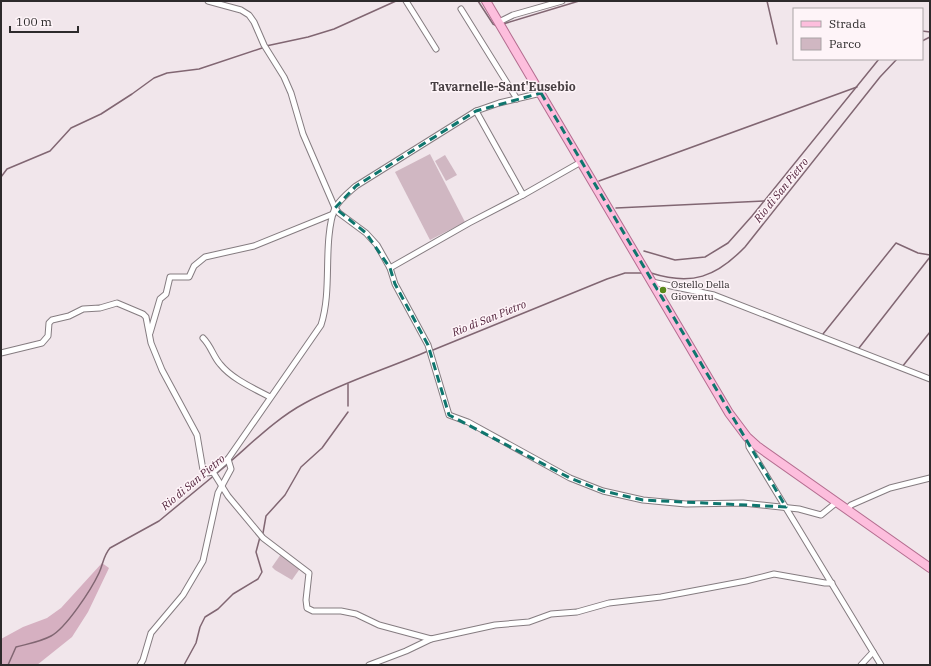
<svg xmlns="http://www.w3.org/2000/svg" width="931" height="666" font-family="'IBM Plex Serif',serif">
	<rect width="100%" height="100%" fill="#f1e6eb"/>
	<g fill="#d0b7c2">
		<path d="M430 154 465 222 430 240 395 172Z"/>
		<path d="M445 155 457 175 446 181 435 161Z"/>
		<path d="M281 554 301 567 292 580 275 570 272 567Z"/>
	</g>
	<path fill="#d6b0c1" d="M102 563 109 568 88 612 72 637 37 665H1V639L23 627 47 618 61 608Z"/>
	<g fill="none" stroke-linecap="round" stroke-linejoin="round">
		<g stroke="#816672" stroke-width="1.5">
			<path d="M478 1 493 24 497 26"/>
			<path d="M767 1 777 44"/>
			<path d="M503 24 579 1"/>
			<path d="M922 31 930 32"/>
			<path d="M922 41 930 37"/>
			<path d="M266 46 308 37 334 29 396 1"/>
			<path d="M1 177 7 169 50 151 71 128 101 114 132 94 154 78 167 73 199 69 262 48"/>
			<path d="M599 181 857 87"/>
			<path d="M616 208 764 201"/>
			<path d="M644 251 675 260 705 257 728 243 752 216 879 59"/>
			<path d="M651 273C692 286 716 277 745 247L880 77 897 59"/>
			<path d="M823 334 896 243 918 253 930 255"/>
			<path d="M859 348 930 257"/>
			<path d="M433 350 607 279 625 273H641"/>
			<path d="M902 367 930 332"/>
			<path d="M348 384V406"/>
			<path d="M231 461C254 441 277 418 305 403 343 382 387 369 428 351"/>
			<path d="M8 665 16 647C27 644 40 642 51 636 66 628 91 590 99 573 103 565 103 556 110 548L159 521 228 464"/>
			<path d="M184 665 196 643 200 627 205 617 218 609 233 594 258 579 262 572 256 552 260 537 263 533 266 516 285 495 301 467 322 448 348 412"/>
		</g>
		<g stroke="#857c80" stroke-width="7">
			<g id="street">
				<path d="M208 1 241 10 249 15 254 22 264 45 284 77 291 93 303 134 335 208 339 213 366 233 377 245 390 268 395 284 428 345 449 415 468 422 570 478 603 491 643 500 686 504 743 503 799 509 821 515 837 502"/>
				<path d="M406 1 436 49"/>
				<path d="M461 9 517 99"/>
				<path d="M499 22 513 15 562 1"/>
				<path d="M476 111 523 195 581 162"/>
				<path d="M390 268 469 223 523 195"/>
				<path d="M652 282 714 295 930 379"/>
				<path d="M150 333 160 299 166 294 170 277H189L194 266 205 257 254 246 333 214"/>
				<path d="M203 338C211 346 213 356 220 364 232 379 253 388 270 397"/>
				<path d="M1 353 42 343 48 336 49 323 52 320 69 316 83 309 100 308 117 303 143 314 146 317 151 343 162 370 197 435 203 470 207 473 213 472 228 459"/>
				<path d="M748 438 749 447 881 665"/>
				<path d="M213 472 228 496 263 538 309 573 306 600 307 608 313 611H341L356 614 379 625 431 639 495 625 529 622 551 614 577 612 609 603 661 597 746 581 774 574 825 583H832"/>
				<path d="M847 509 851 505 890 488 930 478"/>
				<path d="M140 665 143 660 151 633 183 595 203 561 218 493 231 469 228 459 321 325C330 297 326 265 329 236 330 226 331 217 335 208 340 199 348 193 356 186L476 111 499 103 541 93"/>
				<path d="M369 665 406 651 431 639"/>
				<path d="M861 665 873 652"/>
			</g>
		</g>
		<g stroke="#b46e90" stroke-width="10">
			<path id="primary" d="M486 1 729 413 747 437 757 446 930 568"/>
		</g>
		<use href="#street" stroke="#fff" stroke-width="5"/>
		<use href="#primary" stroke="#fdbedd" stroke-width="8"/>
	</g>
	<path fill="none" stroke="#0f766e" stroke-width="3" stroke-dasharray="8 5" stroke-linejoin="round" d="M541 93 786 507 643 500 603 491 570 478 449 415 428 345 395 284 390 268 366 233 335 208 356 186 476 111Z"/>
	<circle fill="#59891d" stroke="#fef4f8" stroke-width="1.5" cx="663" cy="290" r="4"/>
	<g text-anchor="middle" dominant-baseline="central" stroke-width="3" stroke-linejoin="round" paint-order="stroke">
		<g font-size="10" fill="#2d2a2b" stroke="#fef4f8" text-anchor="start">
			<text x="671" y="284">Ostello Della<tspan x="671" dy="12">Gioventu</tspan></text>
		</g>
		<g font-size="11" font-style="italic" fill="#4c1c35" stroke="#fef4f8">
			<text transform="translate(781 190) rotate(-51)">Rio di San Pietro</text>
			<text transform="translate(489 318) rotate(-22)">Rio di San Pietro</text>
			<text transform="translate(193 482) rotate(-40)">Rio di San Pietro</text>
		</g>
		<g font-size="12" font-weight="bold" fill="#473f42" stroke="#fef4f8">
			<text x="503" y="86">Tavarnelle-Sant'Eusebio</text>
		</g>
	</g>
	<rect width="931" height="666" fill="none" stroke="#2d2a2b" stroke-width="4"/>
	<rect x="793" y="8" width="130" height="52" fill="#fef4f8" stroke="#aaa3a6"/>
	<rect x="801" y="21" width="20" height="6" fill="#fdbedd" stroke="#aaa3a6"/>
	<text x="829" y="28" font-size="12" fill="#2d2a2b">Strada</text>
	<rect x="801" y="38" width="20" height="12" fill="#d0b7c2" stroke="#aaa3a6"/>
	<text x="829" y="48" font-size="12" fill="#2d2a2b">Parco</text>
	<path d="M10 26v6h68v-6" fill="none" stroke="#2d2a2b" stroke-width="2"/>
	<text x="16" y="26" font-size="12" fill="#2d2a2b" stroke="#fef4f8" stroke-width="3" paint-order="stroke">100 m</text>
</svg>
